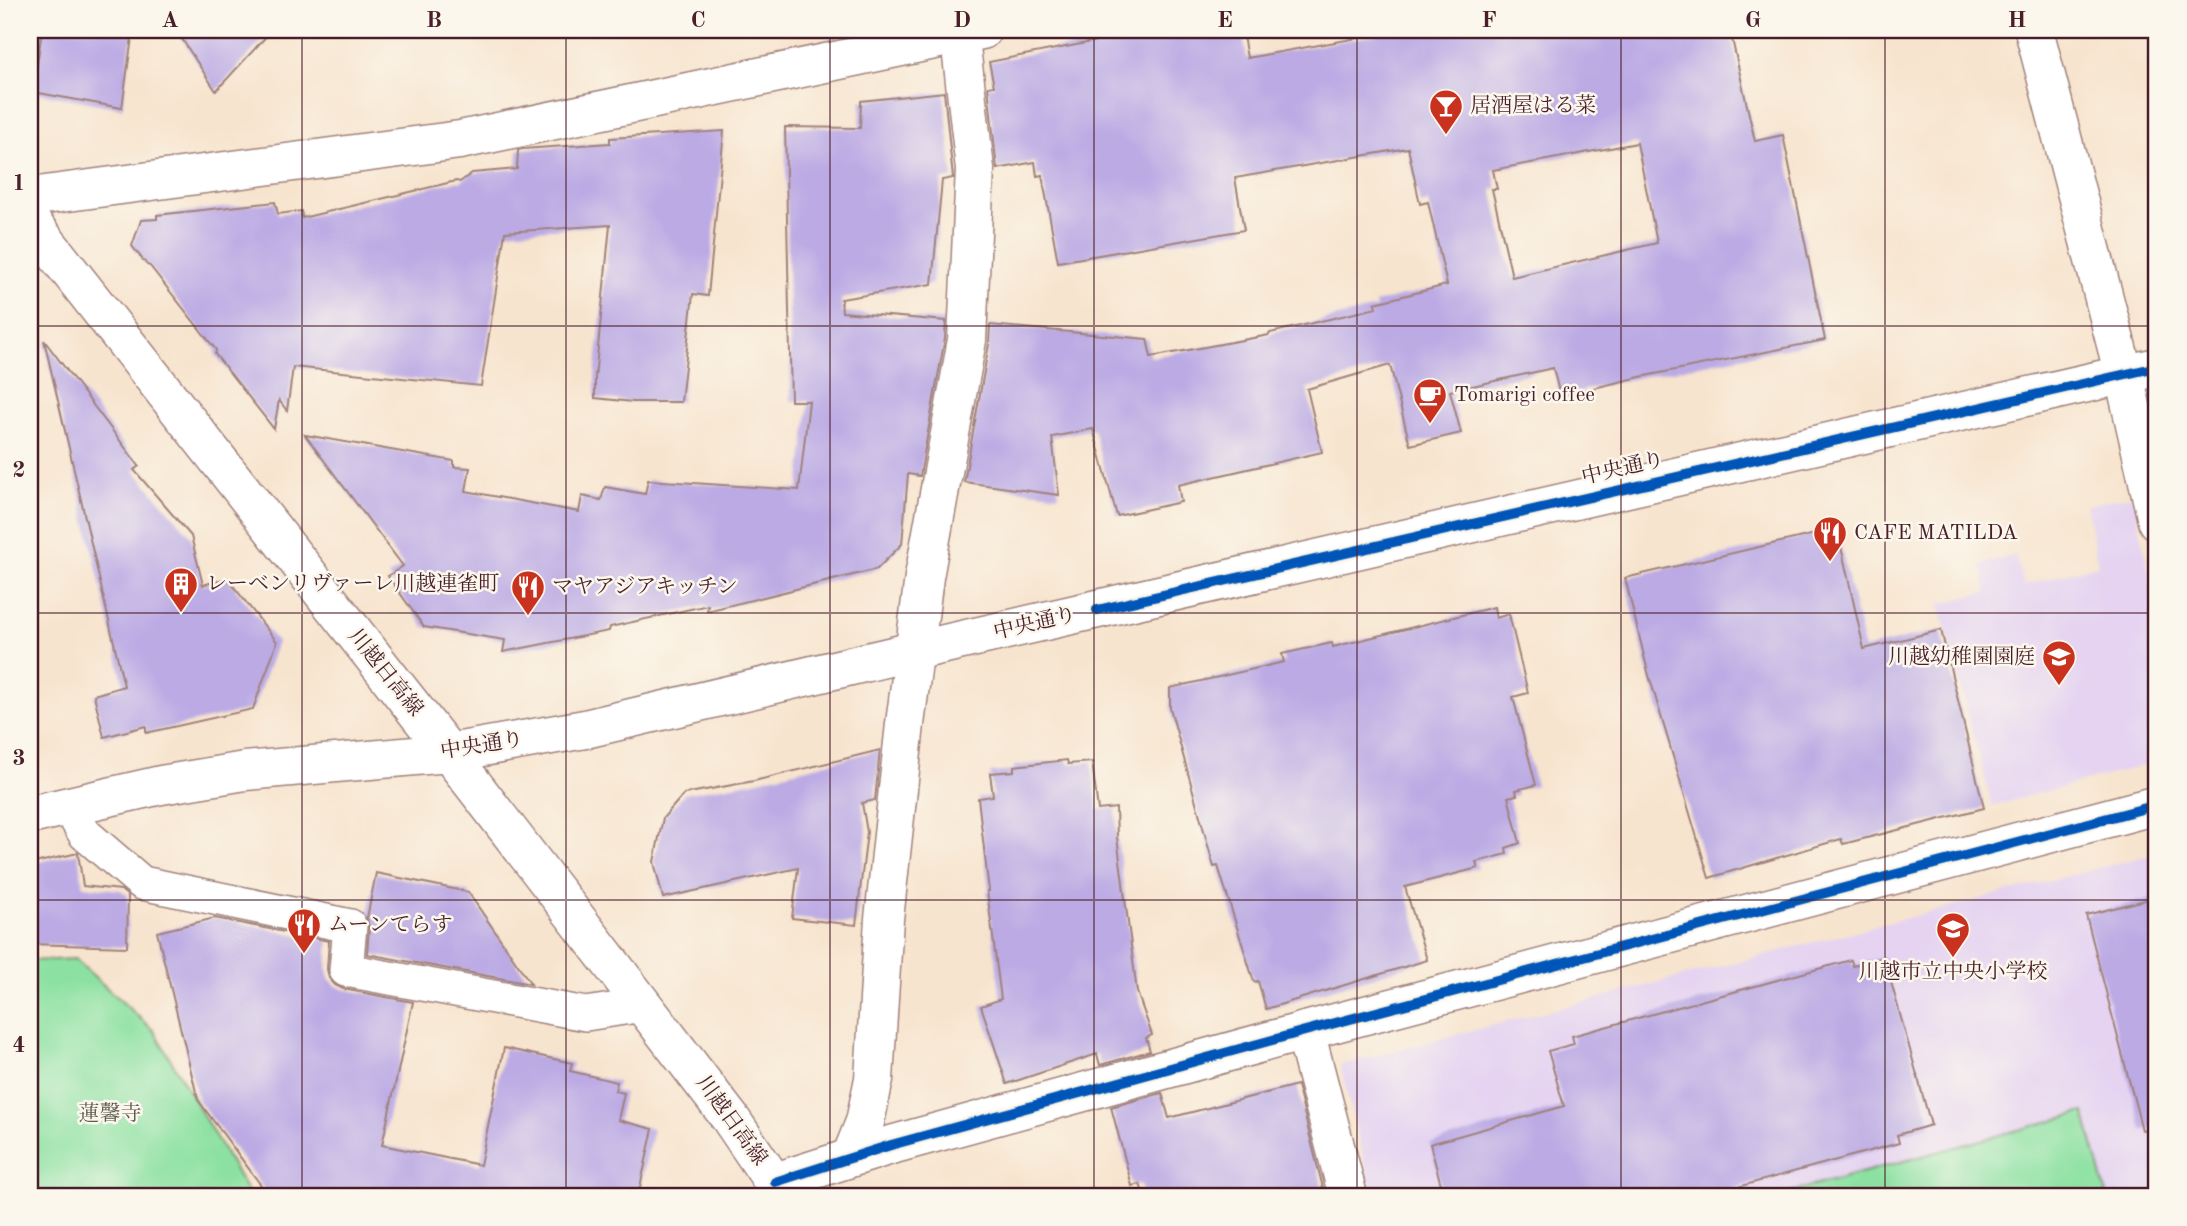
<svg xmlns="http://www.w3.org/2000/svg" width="2187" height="1226" font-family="'Old Standard TT','Noto Serif JP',serif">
	<rect width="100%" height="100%" fill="#fbf7ec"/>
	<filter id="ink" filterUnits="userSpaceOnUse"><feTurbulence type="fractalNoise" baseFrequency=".0143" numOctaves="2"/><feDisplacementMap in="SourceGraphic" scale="14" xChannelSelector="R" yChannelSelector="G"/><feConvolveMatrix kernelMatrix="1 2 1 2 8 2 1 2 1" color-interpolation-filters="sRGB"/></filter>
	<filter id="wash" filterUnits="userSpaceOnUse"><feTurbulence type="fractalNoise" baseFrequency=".00686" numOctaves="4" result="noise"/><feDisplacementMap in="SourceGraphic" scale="28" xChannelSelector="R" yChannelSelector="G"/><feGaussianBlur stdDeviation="1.57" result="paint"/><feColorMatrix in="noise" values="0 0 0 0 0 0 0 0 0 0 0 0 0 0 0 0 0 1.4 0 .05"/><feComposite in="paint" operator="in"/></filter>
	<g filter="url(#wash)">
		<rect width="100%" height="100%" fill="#f7e4ce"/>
		<g fill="#e5d3f1">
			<path d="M2133 495 2157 612V762L1992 806 1939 604 1987 592 1981 565 2015 555 2024 585 2098 565 2086 505Z"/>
			<path d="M2157 853V1196H1373L1340 1065Z"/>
		</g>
		<g fill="#8ce1a2" stroke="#6b8066" stroke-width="2">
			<path d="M75 959 154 1031 250 1196H30V961Z"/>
			<path d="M2084 1112 2107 1196H1776Z"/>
		</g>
		<g id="blocks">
			<g fill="#bbaae4" fill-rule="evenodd">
				<path d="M42 30H133L122 108 33 92Z"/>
				<path d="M176 30H272L216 91Z"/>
				<path d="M1153 30H1242L1247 58 1380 34 1379 30H1730L1755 141 1783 135 1825 340 1640 377 1560 396 1553 368 1450 391 1461 433 1410 445 1390 365 1307 389 1322 452 1178 485 1181 502 1117 516 1093 429 1052 437 1059 495 964 482 989 344 990 325 1147 339 1151 357 1269 335 1270 333 1376 308 1375 303 1447 285 1428 202 1420 204 1408 148 1235 178 1244 230 1058 262 1042 175 1037 176 1035 162 997 169 988 87 994 86 989 62ZM1637 143 1657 243 1512 277 1492 189H1497L1493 170Z"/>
				<path d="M944 92 953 178 942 180 932 284 841 299 842 312 946 321 945 338 920 476 908 474 902 544 877 569 707 611 708 605 610 627 609 631 503 652 505 640 424 627 388 576 403 566 305 435 454 461V467L470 468 466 491 579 512 582 496 601 500 605 487 645 494 648 480 799 490 809 401H791L785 127 860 128 861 101Z"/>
				<path d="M724 131 708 296 693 294 681 402H633L595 398V378L610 225 505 232 481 386 293 367 287 411 279 400 274 429 215 354 216 350 150 266 147 265 132 246 141 220 157 219V215L275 202 278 214 301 211 302 218 456 181 460 182 472 173 517 169 518 150 522 149 610 143V138Z"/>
				<path d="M44 340 139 466 134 470 191 536 203 585 227 578 277 642 253 709 146 733V726L104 737 94 695 124 686Z"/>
				<path d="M1837 529 1864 649 1941 630 1984 808 1843 844 1841 839 1709 878 1648 672 1625 578Z"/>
				<path d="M1494 607 1496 618 1509 614 1528 693 1513 697 1536 785 1516 790 1517 795 1508 797 1520 843 1506 848 1507 854 1476 862 1478 868 1405 887 1427 960 1266 1009 1258 981 1254 982 1218 866 1214 867 1170 708V688L1284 662 1282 654 1332 643 1333 647Z"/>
				<path d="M880 750 875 800 862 803 867 832 856 925 792 918 798 868 663 898 654 862 663 818 684 794 754 781Z"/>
				<path d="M1067 760 1068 764 1092 762 1098 810 1116 808 1117 837 1137 992 1152 1035 1146 1038 1150 1051 1100 1065 1097 1054 1007 1084 981 1006 1001 999 987 891H989L978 798 993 796 990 773 1014 771V766Z"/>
				<path d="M78 853 83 886 121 890 128 896 127 947 30 944V864Z"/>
				<path d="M376 873 468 892 531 984 367 954 369 928 367 918Z"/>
				<path d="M2157 897V1128L2142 1130 2086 915Z"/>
				<path d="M215 918 329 941 327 969 329 978 335 985 343 989 413 1002 382 1145 480 1165 504 1048 572 1063 570 1071 617 1082 615 1091 624 1093 618 1120 653 1129 638 1196H269L198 1100 157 932Z"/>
				<path d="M1884 957 1931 1125 1897 1135 1899 1143 1705 1196H1444L1430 1144 1564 1106 1548 1051 1574 1044 1572 1036 1851 960 1853 966Z"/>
				<path d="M1297 1085 1325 1196H1144L1140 1184 1132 1186 1111 1107 1162 1093 1169 1118Z"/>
			</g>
		</g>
	</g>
	<g filter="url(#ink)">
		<use href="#blocks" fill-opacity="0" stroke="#a0827c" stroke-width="2"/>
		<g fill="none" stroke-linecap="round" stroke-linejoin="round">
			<g stroke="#a0827c" stroke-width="36">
				<path id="service" d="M67 805 85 834 142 883 350 926 346 970 586 1014 643 1005"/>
			</g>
			<g stroke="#a0827c" stroke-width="41">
				<g id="minor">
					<path d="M2034 30 2124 375 2157 521"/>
					<path d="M30 197 460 140 982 30"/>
					<path d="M1305 1031 1348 1196"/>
					<path d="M851 1157 865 1122 874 1079 884 919 905 724 924 577 967 340 975 169 959 30"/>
				</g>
			</g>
			<g stroke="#a0827c" stroke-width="41">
				<path id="tertiary" d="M775 1182 891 1145 1305 1031 2157 805"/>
			</g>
			<g stroke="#a0827c" stroke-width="41">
				<path id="secondary" d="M449 753 585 729 914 651 2157 367"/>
			</g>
			<g stroke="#a0827c" stroke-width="41">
				<g id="primary">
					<path d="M30 221 449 753 730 1118 783 1196"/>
					<path d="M30 815 161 785 245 771 449 753"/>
				</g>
			</g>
			<use href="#service" stroke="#fff" stroke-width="33"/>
			<use href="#minor" stroke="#fff" stroke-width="38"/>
			<use href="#tertiary" stroke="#fff" stroke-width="38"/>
			<use href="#secondary" stroke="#fff" stroke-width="38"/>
			<use href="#primary" stroke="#fff" stroke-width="38"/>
			<g stroke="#fbf7ec" stroke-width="15">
				<g id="cycleway">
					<path d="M1097 610 2157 367"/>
					<path d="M775 1182 891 1145 1305 1031 2157 805"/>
				</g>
			</g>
			<use href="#cycleway" stroke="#0057b8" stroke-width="10"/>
		</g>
	</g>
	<path fill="none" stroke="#4a1f2b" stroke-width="2" stroke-opacity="0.55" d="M302 30V1196M566 30V1196M830 30V1196M1094 30V1196M1357 30V1196M1621 30V1196M1885 30V1196M30 326H2157M30 613H2157M30 900H2157"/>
	<defs>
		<g id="bar-pin" transform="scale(1.75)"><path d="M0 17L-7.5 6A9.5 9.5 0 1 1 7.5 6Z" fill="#c8321e" stroke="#fbf7ec"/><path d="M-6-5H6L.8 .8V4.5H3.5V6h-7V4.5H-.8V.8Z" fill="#fff"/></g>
		<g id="cafe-pin" transform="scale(1.75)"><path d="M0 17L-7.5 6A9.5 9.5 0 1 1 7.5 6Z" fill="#c8321e" stroke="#fbf7ec"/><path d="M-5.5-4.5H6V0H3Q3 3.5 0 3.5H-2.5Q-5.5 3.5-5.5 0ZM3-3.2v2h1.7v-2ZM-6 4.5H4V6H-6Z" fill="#fff"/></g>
		<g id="restaurant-pin" transform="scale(1.75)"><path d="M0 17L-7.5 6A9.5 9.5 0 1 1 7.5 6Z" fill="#c8321e" stroke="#fbf7ec"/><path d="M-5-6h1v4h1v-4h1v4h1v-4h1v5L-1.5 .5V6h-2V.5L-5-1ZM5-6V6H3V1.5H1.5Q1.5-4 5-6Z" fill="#fff"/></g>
		<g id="building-pin" transform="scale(1.75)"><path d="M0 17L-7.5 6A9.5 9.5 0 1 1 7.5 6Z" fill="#c8321e" stroke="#fbf7ec"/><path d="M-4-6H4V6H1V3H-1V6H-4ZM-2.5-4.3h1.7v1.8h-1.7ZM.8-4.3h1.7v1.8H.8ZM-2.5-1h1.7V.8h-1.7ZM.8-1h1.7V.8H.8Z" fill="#fff"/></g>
		<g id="school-pin" transform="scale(1.75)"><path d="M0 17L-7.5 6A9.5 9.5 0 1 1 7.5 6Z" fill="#c8321e" stroke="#fbf7ec"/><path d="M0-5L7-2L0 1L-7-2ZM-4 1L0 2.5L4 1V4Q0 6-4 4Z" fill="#fff"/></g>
	</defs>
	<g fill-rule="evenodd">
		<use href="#bar-pin" x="1446" y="106"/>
		<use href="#cafe-pin" x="1430" y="395"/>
		<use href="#restaurant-pin" x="1830" y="533"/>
		<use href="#building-pin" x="181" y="584"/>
		<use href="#restaurant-pin" x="528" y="587"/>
		<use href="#school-pin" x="2059" y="657"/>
		<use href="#restaurant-pin" x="304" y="925"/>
		<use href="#school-pin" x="1953" y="929"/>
	</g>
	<g text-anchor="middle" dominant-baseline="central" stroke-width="5" stroke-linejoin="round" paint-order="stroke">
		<g font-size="21" fill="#4a1f2b" stroke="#fbf7ec" text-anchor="start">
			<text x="1470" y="106">居酒屋はる菜</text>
			<text x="1454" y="395">Tomarigi coffee</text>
			<text x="1854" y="533">CAFE MATILDA</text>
			<text x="206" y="584">レーベンリヴァーレ川越連雀町</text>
			<text x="552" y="587">マヤアジアキッチン</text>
			<text x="2035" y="657" text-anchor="end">川越幼稚園園庭</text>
			<text x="328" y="925">ムーンてらす</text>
			<text x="1953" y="972" text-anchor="middle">川越市立中央小学校</text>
		</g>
		<g font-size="21" fill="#4a1f2b" stroke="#fbf7ec">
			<text transform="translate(1623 469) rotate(-13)">中央通り</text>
			<text transform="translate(1035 624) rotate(-13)">中央通り</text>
			<text transform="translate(385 673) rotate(51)">川越日高線</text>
			<text transform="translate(482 746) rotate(-9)">中央通り</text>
			<text transform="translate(731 1121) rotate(54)">川越日高線</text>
		</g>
		<g font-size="21" fill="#5e594f" stroke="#fbf7ec">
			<text x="110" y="1114">蓮馨寺</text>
		</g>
	</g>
	<rect width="2187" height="1226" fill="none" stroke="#fbf7ec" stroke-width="77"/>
	<rect x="38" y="38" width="2110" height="1150" fill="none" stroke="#4a1f2b" stroke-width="2.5"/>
	<g font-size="23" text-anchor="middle" font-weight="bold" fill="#4a1f2b">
		<text x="170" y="27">A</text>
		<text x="434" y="27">B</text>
		<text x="698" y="27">C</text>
		<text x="962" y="27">D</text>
		<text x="1225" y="27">E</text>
		<text x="1489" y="27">F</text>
		<text x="1753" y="27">G</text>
		<text x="2017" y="27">H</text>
		<text x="19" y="190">1</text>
		<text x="19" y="477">2</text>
		<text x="19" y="765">3</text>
		<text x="19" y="1052">4</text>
	</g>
</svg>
